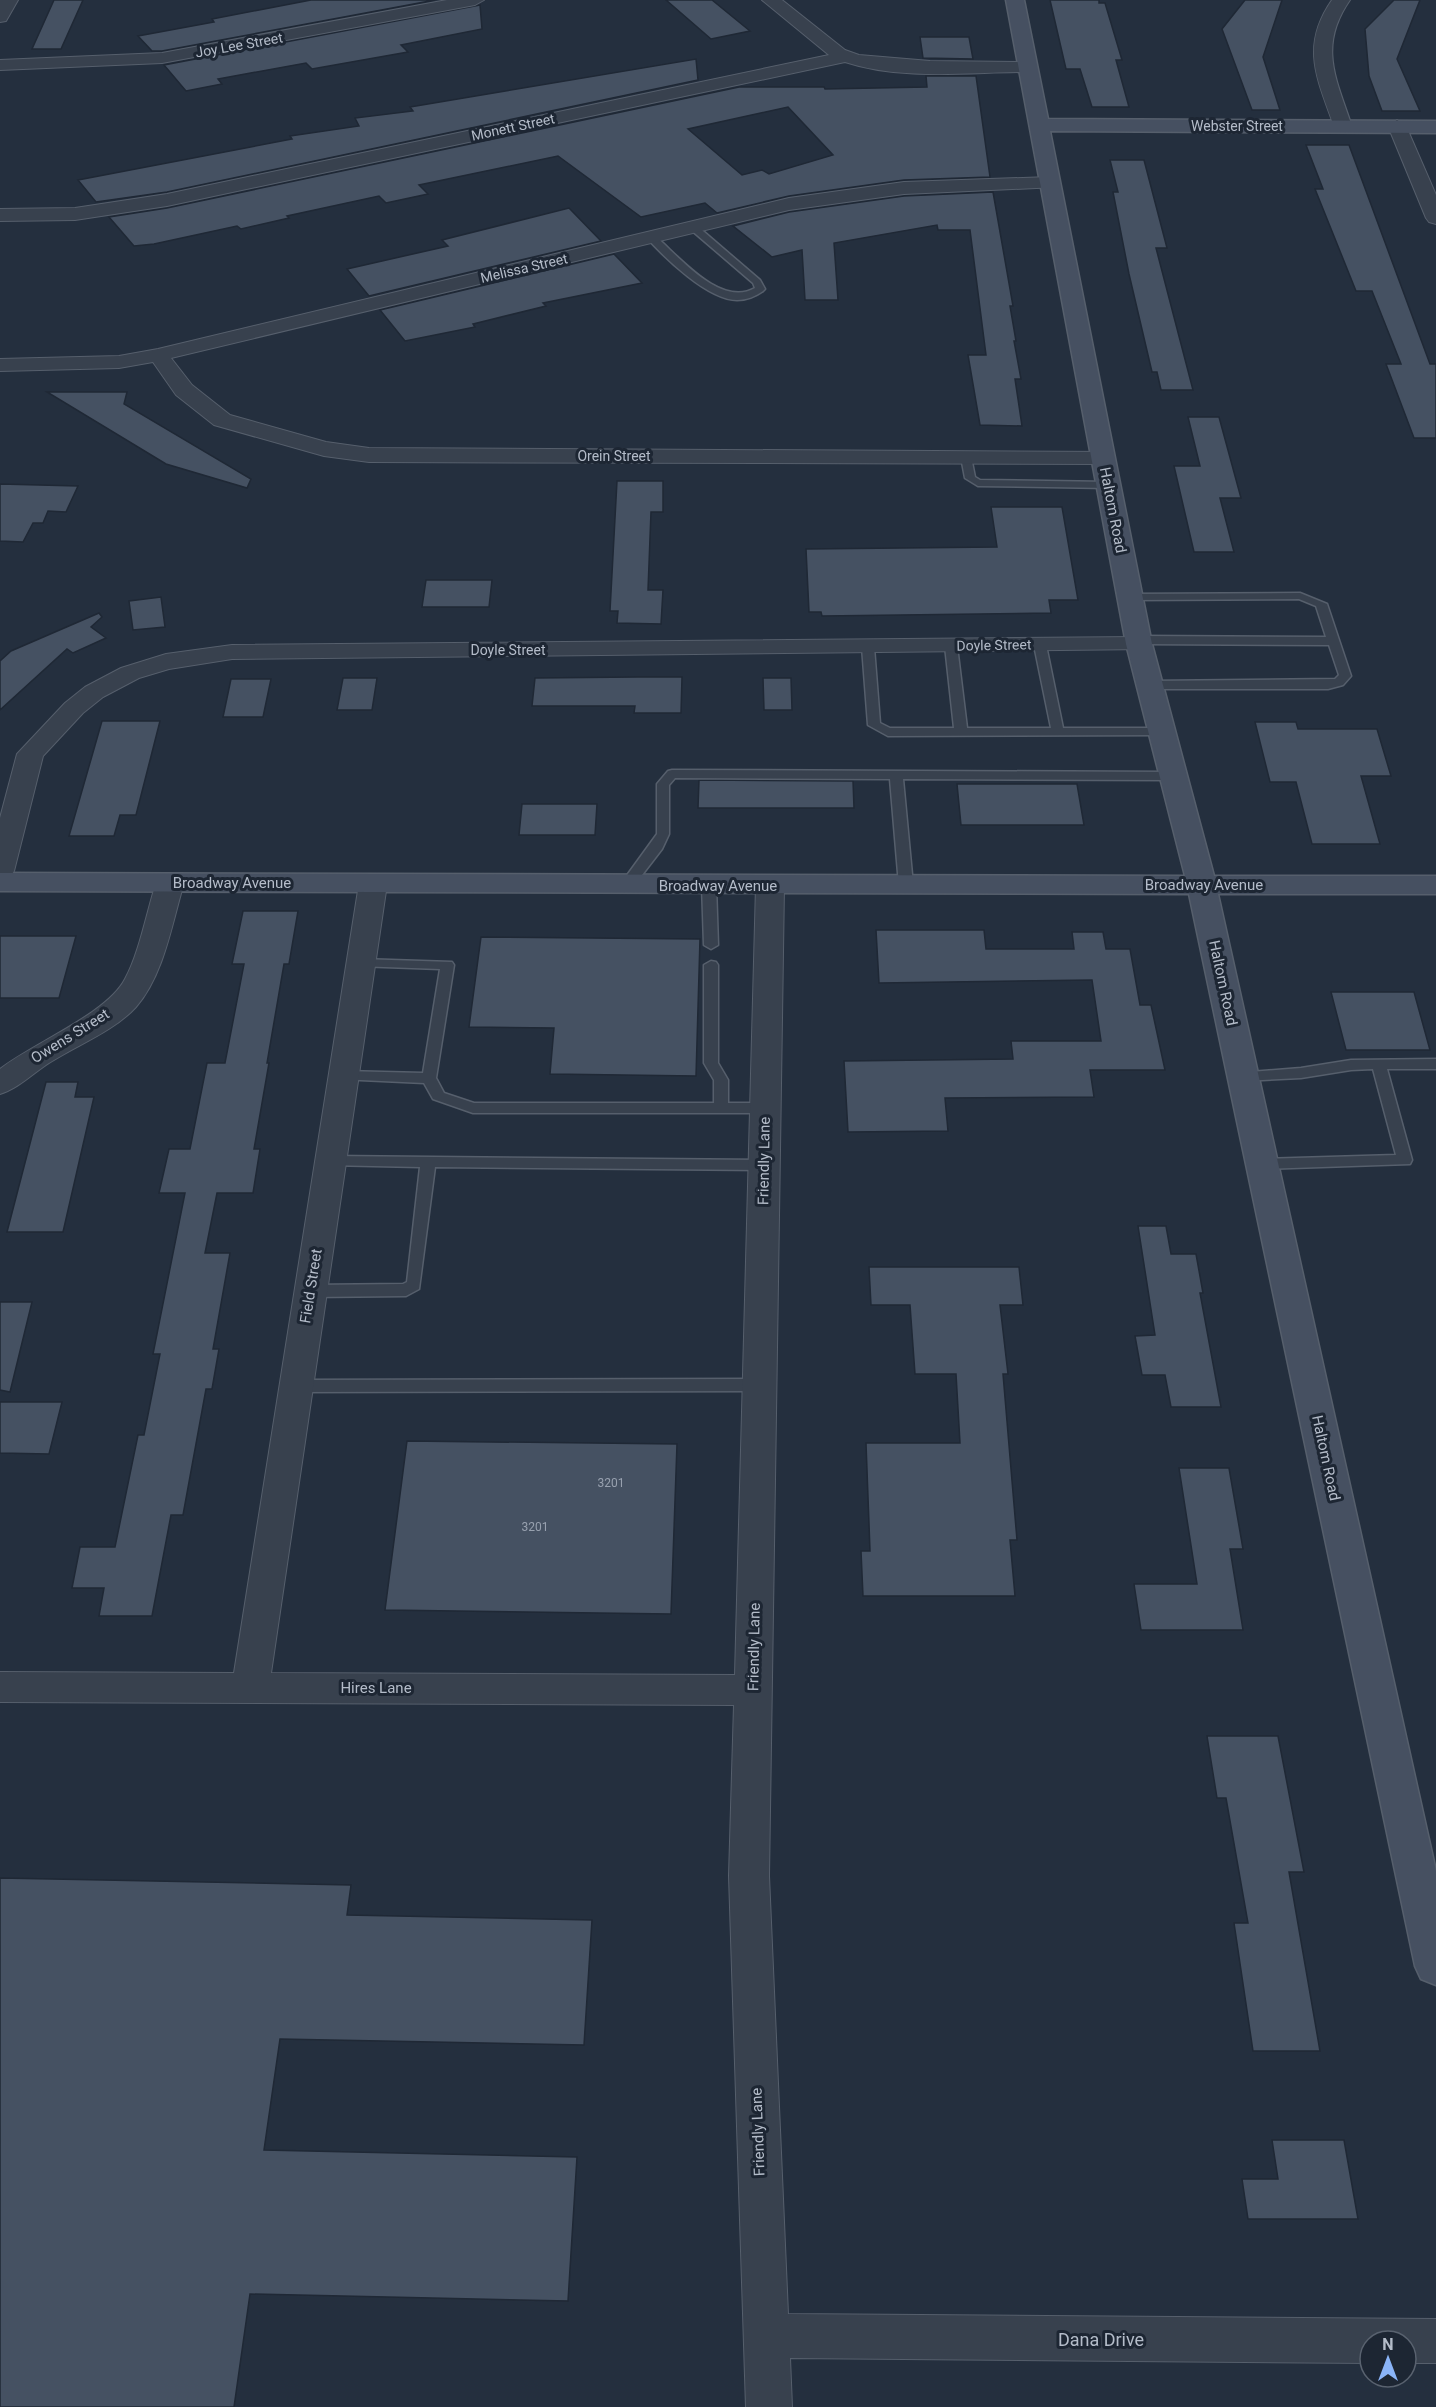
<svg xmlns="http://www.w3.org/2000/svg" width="1436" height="2407" font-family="Roboto,sans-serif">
	<rect width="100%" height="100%" fill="#242f3e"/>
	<g fill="#455162" stroke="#1f2835" stroke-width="1.5" fill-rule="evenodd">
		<path d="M54 0H83L61 49H32Z"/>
		<path d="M311 0H435L162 51H152L138 36 214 22 212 19Z"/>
		<path d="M666 0H712L750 31 711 39Z"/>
		<path d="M1050 0H1099V3H1105L1122 60H1116L1129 107H1092L1080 69H1066Z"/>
		<path d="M1245 0H1282L1263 57 1280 110H1252L1222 29Z"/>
		<path d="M1394 0H1420L1397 59 1420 111H1382L1369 76 1365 29Z"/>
		<path d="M480 5 482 29 401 45 408 52 312 69 306 63 218 79 222 84 186 91 164 65Z"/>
		<path d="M920 37H969L973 59 923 58Z"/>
		<path d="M696 59 698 80 167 192 96 202 78 180 292 139 290 136 359 126 355 118 413 111 410 107Z"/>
		<path d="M926 76H976L990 177 904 180 789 196 717 213 705 203 641 217 558 156 419 185 428 194 386 203 379 196 287 216 289 218 241 229 237 226 154 244 134 246 109 217 167 208 739 87H824L825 89 927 87ZM788 107 833 155 769 174 762 170 742 175 688 129Z"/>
		<path d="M1306 145H1349L1430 364H1436V438H1414L1386 364H1401L1372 291H1356L1315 189H1323Z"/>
		<path d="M1110 160H1144L1167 248H1156L1193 390H1161L1157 372H1152L1129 274 1113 192H1118Z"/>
		<path d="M993 192 1013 306H1010L1016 341H1014L1021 379H1015L1022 426 980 425 968 355H986L970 230H938L937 225 834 243 838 300H805L802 250 772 257 733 226 789 212 904 196Z"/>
		<path d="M569 208 601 241 369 296 347 269 448 246 442 240Z"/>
		<path d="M614 254 642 283 543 303 546 306 473 324 475 327 405 341 380 310Z"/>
		<path d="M47 392H127L124 404 251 479 247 488 166 464Z"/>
		<path d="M1188 417H1219L1241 498H1220L1234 552H1194L1174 466H1200Z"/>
		<path d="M617 481H663V512H651L648 590H663L661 624 617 623 618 611H610Z"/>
		<path d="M0 484 78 486 66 512 48 511 43 523H33L23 542 0 541Z"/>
		<path d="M991 507H1062L1078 600H1049L1051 613 822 616 821 612H809L806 549 997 547Z"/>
		<path d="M426 580H492L489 607H422Z"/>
		<path d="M161 597 165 627 133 630 129 601Z"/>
		<path d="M99 613 102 617 91 627 106 638 73 653 67 649 0 710V661L11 651Z"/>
		<path d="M637 677H682L681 713H634L635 706H532L535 678Z"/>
		<path d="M343 678H377L372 710H337Z"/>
		<path d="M763 678H791L792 710H764Z"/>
		<path d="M231 679H271L263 717H223Z"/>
		<path d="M102 721H160L136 815H120L114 836H69Z"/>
		<path d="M1255 722H1296L1298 729H1377L1391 776H1361L1380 844H1312L1296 782H1270Z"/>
		<path d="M699 780 853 781 854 808H698Z"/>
		<path d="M957 784H1077L1084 825H961Z"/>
		<path d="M522 804H597L595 835H519Z"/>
		<path d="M243 911H298L289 964H284L267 1063H269L254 1149H260L253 1193H217L205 1253H230L213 1349H219L212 1389H206L183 1515H171L152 1616H99L104 1588H72L80 1547H115L138 1435H144L160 1354H153L185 1193H159L169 1149H190L207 1063H225L244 964H232Z"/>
		<path d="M876 930H984L986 949H1074L1072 932H1103L1106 949H1130L1140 1005H1151L1165 1070H1090L1094 1097 945 1098 948 1131 848 1132 844 1061 1013 1059 1011 1041H1101L1092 980 879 983Z"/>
		<path d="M0 936H76L59 998H0Z"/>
		<path d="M481 937 700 939 696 1076 550 1074 554 1028 469 1027Z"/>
		<path d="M1331 992H1414L1430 1050H1346Z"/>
		<path d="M46 1082H78L75 1097H94L63 1232H7Z"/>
		<path d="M1138 1226H1166L1171 1254H1196L1203 1293H1200L1221 1407H1171L1165 1375H1142L1135 1336 1155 1335Z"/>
		<path d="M869 1267H1019L1023 1305H1000L1008 1374H1003L1017 1540H1010L1015 1596H863L861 1551H870L866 1443H960L956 1374H915L910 1305H871Z"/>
		<path d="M0 1302H32L10 1392 0 1390Z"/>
		<path d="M0 1402H62L49 1454 0 1453Z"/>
		<path d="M407 1441 677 1444 671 1614 385 1610Z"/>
		<path d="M1179 1468H1229L1243 1549H1230L1243 1630H1141L1134 1584H1197Z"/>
		<path d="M1207 1736H1278L1304 1872H1289L1320 2051H1253L1234 1923H1248L1226 1798H1217Z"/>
		<path d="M0 1878 351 1885 347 1915 592 1920 584 2045 280 2039 264 2150 577 2157 568 2301 250 2294 234 2407H0Z"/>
		<path d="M1272 2140H1344L1358 2219H1248L1242 2179H1278Z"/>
	</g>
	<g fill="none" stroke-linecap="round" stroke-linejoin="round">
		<g stroke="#565f6c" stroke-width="3">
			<g id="lane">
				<path d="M690 225H696L760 280 765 289 763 291C756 296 747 300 737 300 708 300 665 258 646 237L654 235C679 256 720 308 755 288L753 283 690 229Z"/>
				<path d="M966 454 971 457 975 477 980 480 1109 482 1114 485 1109 488 978 486 965 478 961 457Z"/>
				<path d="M1300 593 1327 604 1351 676 1343 685 1328 689H1150L1144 685 1150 681 1335 679 1339 675 1329 645 1139 644 1133 640 1139 636 1326 637 1316 606 1299 599 1130 600 1124 597 1130 594Z"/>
				<path d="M1040 641 1046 645 1063 728H1162L1166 729V735L888 736 868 725 862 647 868 643 874 647 880 723 890 728H954L945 646 951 642 957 646 967 728H1051L1034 645Z"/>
				<path d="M672 770 1173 772 1179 776 1173 780 903 779 913 885 906 889 899 885 890 779 675 778 669 785V834L662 849 632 888H622L620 885 657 834V784L668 771Z"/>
				<path d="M709 881 716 885 718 945 711 949 704 945 702 885Z"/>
				<path d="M361 959 452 962 454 965 436 1078 444 1093 474 1103H714V1080L704 1063V965L711 961 716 962 718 965V1063L728 1080V1103H765L772 1108 765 1113H473L433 1099 424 1083 339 1079 337 1076 339 1073 344 1071 423 1073 440 969 356 966 354 963Z"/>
				<path d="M1436 1059V1069H1387L1412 1160 1410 1164 1262 1169 1255 1164 1262 1159 1396 1155 1373 1069 1351 1070 1301 1078 1243 1081 1236 1076 1238 1073 1301 1068 1351 1060Z"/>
				<path d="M331 1156 764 1160 771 1165 764 1170 435 1167 419 1289 406 1296 310 1297 302 1291 310 1285 403 1284 407 1282 420 1167 326 1165 324 1161Z"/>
				<path d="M759 1379 765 1381 767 1385 765 1389 759 1391 296 1392 290 1390 288 1386 290 1382 296 1380Z"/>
			</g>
		</g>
		<g stroke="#565f6c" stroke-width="2">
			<g id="street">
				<path d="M0 0H18L6 21 0 22Z"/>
				<path d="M447 0H484L475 5 162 63 0 70V60L162 53Z"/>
				<path d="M762 0H782L845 50 859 55 930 61 1028 62 1037 67 1028 72C969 72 902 81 845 62L167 206 75 220 0 221V209L75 208 167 194 829 55Z"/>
				<path d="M1332 0H1350C1318 46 1336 78 1352 126L1343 132 1334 126C1317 78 1300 46 1332 0Z"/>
				<path d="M1397 120 1406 126 1436 195V224L1429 222 1426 218 1388 126Z"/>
				<path d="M1050 177 1060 183 1057 187 904 194 789 210 171 358 192 385 230 415 326 442 369 448 1111 452 1114 457 1111 462 1103 464 369 462 324 456 214 425 176 395 153 362 119 368 0 371V359L119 356 158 349 789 198 904 182Z"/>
				<path d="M1139 637 1148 639 1151 644 1148 649 232 659 169 669 139 678 103 697 83 713 43 756 14 871 10 877 0 879V818L17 754 65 703 85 687 121 668 166 654 232 645Z"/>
				<path d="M170 875 180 877 184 883C172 923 164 975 136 1007 115 1030 80 1044 54 1060 36 1070 20 1088 0 1094V1069C33 1043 107 1014 125 979 139 954 147 911 156 883L160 877Z"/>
				<path d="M373 876 383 878 387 884 271 1673 735 1675 756 886 760 880 770 878 780 880 784 886 769 1876 788 2314 1436 2319V2363H1406V2341H1370V2363L790 2358 792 2407H746L729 1876 734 1705 0 1702V1672L234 1673 359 884 363 878Z"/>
			</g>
		</g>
		<g stroke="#565f6c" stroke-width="3">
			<path id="secondary" d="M1006 0H1024L1048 119 1436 121V133L1050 131 1152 644 1214 876H1436V894H1218L1436 1871V1985L1421 1979 1415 1966 1189 894 0 891V873L1185 876 1126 644Z"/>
		</g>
		<use href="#lane" fill="#38414e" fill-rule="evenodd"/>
		<use href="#street" fill="#38414e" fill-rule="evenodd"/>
		<use href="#secondary" fill="#465061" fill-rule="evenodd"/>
	</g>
	<g text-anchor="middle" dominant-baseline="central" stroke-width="6" stroke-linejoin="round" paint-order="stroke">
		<g font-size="12" fill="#98a1af">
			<text x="611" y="1483">3201</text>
			<text x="535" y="1527">3201</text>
		</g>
		<g font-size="14" fill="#b4bcc9" stroke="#1d2633">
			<text transform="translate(239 45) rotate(-10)">Joy Lee Street</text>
			<text x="1237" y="126">Webster Street</text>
			<text transform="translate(513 127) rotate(-12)">Monett Street</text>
			<text transform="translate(524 268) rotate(-13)">Melissa Street</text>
			<text x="614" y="456">Orein Street</text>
			<text transform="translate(994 645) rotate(-1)">Doyle Street</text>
			<text x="508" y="650">Doyle Street</text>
		</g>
		<g font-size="15" fill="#b4bcc9" stroke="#1d2633">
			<text transform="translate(1113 510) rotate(79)">Haltom Road</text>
			<text x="232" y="883">Broadway Avenue</text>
			<text x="1204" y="885">Broadway Avenue</text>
			<text x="718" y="886">Broadway Avenue</text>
			<text transform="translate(1223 983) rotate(78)">Haltom Road</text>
			<text transform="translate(70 1036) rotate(-32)">Owens Street</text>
			<text transform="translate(764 1161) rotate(-89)">Friendly Lane</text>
			<text transform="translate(311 1286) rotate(-81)">Field Street</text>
			<text transform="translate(1326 1458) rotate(78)">Haltom Road</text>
			<text transform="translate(754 1647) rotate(-89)">Friendly Lane</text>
			<text x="376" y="1688">Hires Lane</text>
			<text transform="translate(758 2132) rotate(-92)">Friendly Lane</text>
		</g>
		<g font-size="18" fill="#b4bcc9" stroke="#1d2633">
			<text x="1101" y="2339">Dana Drive</text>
		</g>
	</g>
	<g transform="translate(1388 2359)"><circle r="28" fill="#1d2633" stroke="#59626f" stroke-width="1.5"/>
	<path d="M0-4.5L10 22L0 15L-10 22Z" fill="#8ab4f8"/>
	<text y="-9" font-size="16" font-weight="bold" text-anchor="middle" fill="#b4bcc9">N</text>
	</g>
</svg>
